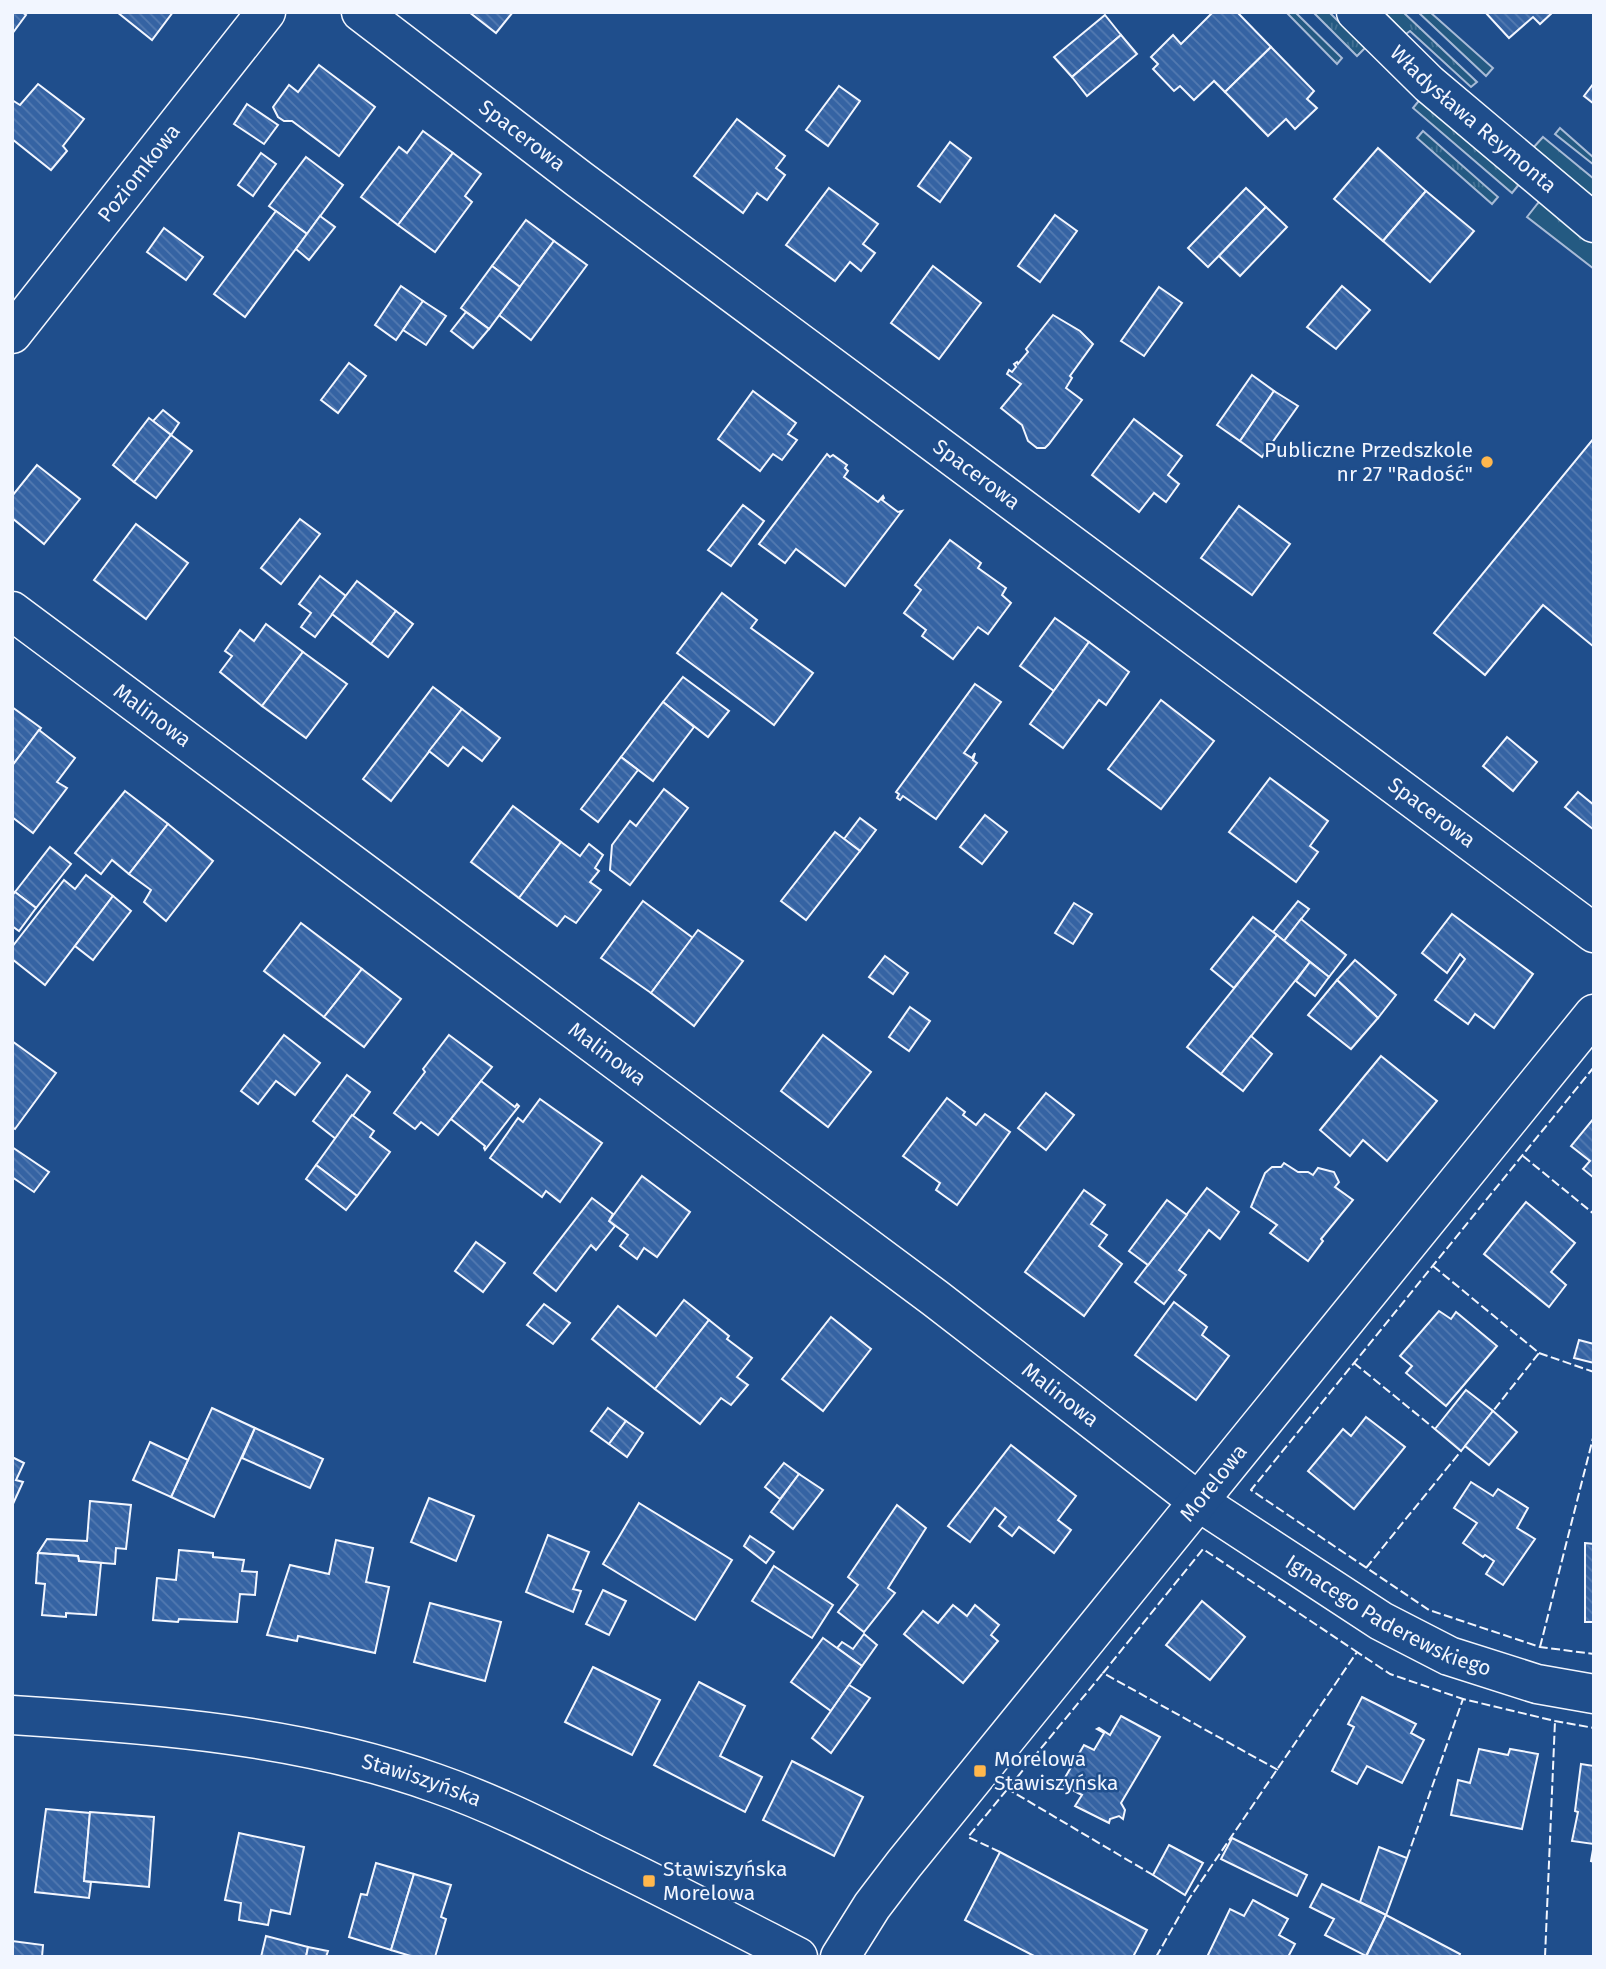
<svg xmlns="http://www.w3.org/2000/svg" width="1606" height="1969" font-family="'Fira Sans',sans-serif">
	<defs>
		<pattern id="grass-tufts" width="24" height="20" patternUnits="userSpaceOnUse" patternTransform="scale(1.75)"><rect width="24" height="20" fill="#245a82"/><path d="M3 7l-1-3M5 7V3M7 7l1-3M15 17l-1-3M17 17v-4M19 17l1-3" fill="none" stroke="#447295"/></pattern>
		<pattern id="building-back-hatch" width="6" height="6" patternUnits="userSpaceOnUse" patternTransform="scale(1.75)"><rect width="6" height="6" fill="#3563a3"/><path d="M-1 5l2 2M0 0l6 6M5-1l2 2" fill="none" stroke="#537ab1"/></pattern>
	</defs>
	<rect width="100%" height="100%" fill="#1f4e8c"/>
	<g fill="url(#grass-tufts)" stroke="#a8bbd7" stroke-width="2">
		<path d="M1286 12H1295L1342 58 1337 64Z"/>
		<path d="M1313 12H1329L1365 48 1357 56Z"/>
		<path d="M1384 12H1403L1477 82 1471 87 1410 31 1406 34Z"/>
		<path d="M1418 12H1430L1493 68 1486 76Z"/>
		<path d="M1422 97 1521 182 1512 193 1413 108Z"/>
		<path d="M1560 128 1594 158V165L1555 134Z"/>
		<path d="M1423 131 1498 197 1492 204 1417 138Z"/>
		<path d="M1543 137 1594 179V198L1533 148Z"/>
		<path d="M1542 198 1594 241V269L1527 217Z"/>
	</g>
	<g fill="url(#building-back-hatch)" stroke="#f2f6ff" stroke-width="2">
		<path d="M12 12H22L26 15 12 34Z"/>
		<path d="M117 12H173L152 40Z"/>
		<path d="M469 12H513L496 33Z"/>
		<path d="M1213 12H1237L1271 47 1225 92 1214 81 1194 100 1180 86 1174 91 1153 69 1158 64 1151 57 1173 35 1181 44Z"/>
		<path d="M1485 12H1553L1540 24 1533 17 1509 38Z"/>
		<path d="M1105 15 1121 35 1072 77 1054 57Z"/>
		<path d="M1121 35 1137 54 1087 96 1072 77Z"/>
		<path d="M1271 47 1314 91 1307 99 1317 108 1295 129 1286 119 1268 136 1225 92Z"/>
		<path d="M319 65 375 107 339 156 292 121H284L278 117 273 107 289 85 298 92Z"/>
		<path d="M1594 83V104L1584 96Z"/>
		<path d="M38 84 84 119 63 146 67 151 51 170 12 139V100L20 105Z"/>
		<path d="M839 86 860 101 828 146 806 130Z"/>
		<path d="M247 104 278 125 264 144 234 124Z"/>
		<path d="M737 119 785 156 776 168 785 175 767 200 757 193 743 213 694 176Z"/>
		<path d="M423 131 453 153 398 225 361 197 399 147 407 153Z"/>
		<path d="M950 142 971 158 940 202 918 186Z"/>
		<path d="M1378 148 1426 191 1383 241 1334 199Z"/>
		<path d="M261 153 276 164 253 196 238 185Z"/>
		<path d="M453 153 481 174 465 196 472 202 435 252 398 225Z"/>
		<path d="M306 157 343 185 307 234 269 206Z"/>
		<path d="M829 188 878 224 863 244 875 253 861 271 850 262 835 281 786 245Z"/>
		<path d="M1246 188 1266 207 1208 267 1188 248Z"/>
		<path d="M1426 191 1474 231 1430 282 1383 241Z"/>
		<path d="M1266 207 1287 227 1240 276 1219 256Z"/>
		<path d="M276 211 307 234 245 317 214 294Z"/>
		<path d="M1055 215 1077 231 1040 282 1018 266Z"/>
		<path d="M320 216 335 227 309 260 296 249Z"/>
		<path d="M526 220 554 241 520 287 492 266Z"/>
		<path d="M164 228 203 257 186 280 147 252Z"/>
		<path d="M554 241 587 265 531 340 499 315Z"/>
		<path d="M492 266 520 287 489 329 461 308Z"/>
		<path d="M933 266 981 303 939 359 891 323Z"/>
		<path d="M401 286 423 301 396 340 375 325Z"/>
		<path d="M1342 286 1370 310 1336 349 1307 327Z"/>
		<path d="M1159 287 1182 303 1144 356 1121 341Z"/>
		<path d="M423 301 446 316 426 345 403 330Z"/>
		<path d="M466 312 489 329 473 348 451 331Z"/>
		<path d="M1053 315 1080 331 1093 344 1070 376 1072 378 1066 388 1082 400 1049 444 1045 448H1037L1028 441 1022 425 1001 408 1021 384 1007 374 1009 370 1012 372 1016 367 1014 364 1017 362 1018 364 1028 352 1026 349Z"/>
		<path d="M349 363 366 376 338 413 321 400Z"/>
		<path d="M1252 375 1274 391 1240 441 1217 425Z"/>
		<path d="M753 391 796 423 788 434 797 440 782 460 773 454 760 471 718 439Z"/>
		<path d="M1274 391 1298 406 1262 457 1240 441Z"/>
		<path d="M163 410 179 423 171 435 153 421Z"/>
		<path d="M149 418 171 435 134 482 113 465Z"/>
		<path d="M1134 419 1182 456 1168 475 1179 484 1166 502 1154 493 1139 512 1092 475Z"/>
		<path d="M171 435 192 451 156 498 134 482Z"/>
		<path d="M1594 438V647L1543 605 1485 675 1434 633Z"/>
		<path d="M827 454 830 457 833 455 847 465 845 468 848 471 844 477 878 502 883 496 884 498 882 500 898 512 902 511 845 586 796 549 785 563 759 544Z"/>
		<path d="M37 465 80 499 44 544 12 518V496Z"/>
		<path d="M743 505 764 521 731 566 708 550Z"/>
		<path d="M1239 506 1290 544 1252 595 1201 558Z"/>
		<path d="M300 519 320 534 281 584 261 568Z"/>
		<path d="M136 524 188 563 146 619 94 580Z"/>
		<path d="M950 540 981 563 978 568 1006 588 1002 595 1011 603 988 634 978 627 953 659 922 636 926 630 904 613 921 590 915 585Z"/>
		<path d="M320 576 346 596 315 637 301 627 311 613 299 604Z"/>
		<path d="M357 581 396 611 371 644 332 614Z"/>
		<path d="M722 593 757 620 751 628 813 673 774 725 677 653Z"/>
		<path d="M396 611 413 624 388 657 371 644Z"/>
		<path d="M1055 618 1089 642 1054 691 1020 666Z"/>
		<path d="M266 624 303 652 262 706 220 672 232 656 225 651 240 630 254 641Z"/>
		<path d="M1089 642 1129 672 1106 705 1099 700 1063 748 1030 724Z"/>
		<path d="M303 652 347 684 306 738 262 706Z"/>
		<path d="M683 677 729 711 708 737 663 702Z"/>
		<path d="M975 684 1001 702 964 753 972 758 975 753 973 760 977 763 936 819 903 796 900 800 897 798 899 794 896 792Z"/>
		<path d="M433 687 462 709 391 801 363 779Z"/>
		<path d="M1161 700 1214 741 1161 809 1108 769Z"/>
		<path d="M663 702 694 727 653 781 621 757Z"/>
		<path d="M12 707 41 728 12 766Z"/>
		<path d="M462 709 500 738 482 761 463 747 448 766 429 751Z"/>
		<path d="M39 730 75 758 57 782 67 788 33 833 12 817V766Z"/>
		<path d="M1507 737 1537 762 1513 791 1483 766Z"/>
		<path d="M621 757 638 770 598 822 581 809Z"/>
		<path d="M1270 778 1328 821 1310 846 1318 852 1296 882 1229 832Z"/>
		<path d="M664 789 688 808 630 885 610 870 612 845 630 821 636 826Z"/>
		<path d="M125 791 168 824 129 874 112 860 101 874 75 853Z"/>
		<path d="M1578 792 1594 805V830L1565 807Z"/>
		<path d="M513 806 561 842 519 898 471 862Z"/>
		<path d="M985 815 1007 832 982 864 960 847Z"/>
		<path d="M860 818 876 830 860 851 844 839Z"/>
		<path d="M168 824 213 861 166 921 144 902 151 890 129 874Z"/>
		<path d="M835 832 860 851 806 920 781 901Z"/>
		<path d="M561 842 580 856 589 844 603 855 595 868 599 871 590 882 601 890 576 923 565 916 557 926 519 898Z"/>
		<path d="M50 847 71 864 36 908 15 892Z"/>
		<path d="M86 875 113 896 45 985 12 959V947L64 880 75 889Z"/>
		<path d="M15 892 36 908 19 931 12 926V896Z"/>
		<path d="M113 896 131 911 93 960 75 946Z"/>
		<path d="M643 901 693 938 651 993 601 958Z"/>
		<path d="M1298 901 1309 909 1284 941 1273 932Z"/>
		<path d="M1074 903 1092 914 1073 944 1055 933Z"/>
		<path d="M1452 914 1533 974 1494 1028 1475 1014 1468 1024 1435 1000 1465 959 1460 954 1447 973 1422 953Z"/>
		<path d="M1253 917 1277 935 1234 988 1211 969Z"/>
		<path d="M1301 919 1346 955 1329 977 1284 941Z"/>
		<path d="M301 923 362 969 324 1017 264 971Z"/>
		<path d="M698 930 743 961 694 1026 651 993Z"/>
		<path d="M1277 935 1310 962 1221 1074 1187 1047Z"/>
		<path d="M885 956 908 973 893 994 869 977Z"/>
		<path d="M1355 960 1396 995 1378 1018 1337 980Z"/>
		<path d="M1310 962 1329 977 1315 996 1296 981Z"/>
		<path d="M362 969 401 999 364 1047 324 1017Z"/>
		<path d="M1337 980 1378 1018 1351 1049 1308 1015Z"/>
		<path d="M910 1007 930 1021 909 1051 889 1037Z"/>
		<path d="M284 1035 320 1063 295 1095 276 1081 258 1104 241 1091Z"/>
		<path d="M449 1035 492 1067 438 1135 421 1122 415 1129 394 1113 425 1072 423 1069Z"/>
		<path d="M823 1035 871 1072 828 1127 781 1091Z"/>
		<path d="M1251 1036 1272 1054 1243 1091 1221 1074Z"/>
		<path d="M12 1041 56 1073 15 1129 12 1127Z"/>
		<path d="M1381 1056 1437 1101 1387 1161 1363 1140 1350 1156 1320 1130Z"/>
		<path d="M347 1075 370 1092 336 1139 313 1121Z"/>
		<path d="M481 1081 515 1107 517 1104 519 1106 485 1150 484 1148 485 1146 451 1119Z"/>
		<path d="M1046 1093 1074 1115 1046 1150 1018 1128Z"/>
		<path d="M947 1098 965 1112 963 1115 976 1125 985 1114 1010 1132 957 1205 936 1190 940 1183 903 1156Z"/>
		<path d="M540 1099 602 1143 560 1202 546 1191 542 1197 490 1158 518 1118 523 1122Z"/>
		<path d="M352 1115 374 1131 370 1137 390 1152 357 1196 316 1165Z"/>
		<path d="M1594 1118V1178L1583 1169 1590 1161 1571 1146Z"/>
		<path d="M12 1147 49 1172 34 1192 12 1177Z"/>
		<path d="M1284 1163 1298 1172H1308L1313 1175 1318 1168 1334 1172 1339 1182 1335 1187 1353 1200 1321 1239 1323 1241 1308 1261 1270 1233 1277 1225 1251 1207 1265 1173 1272 1167H1281Z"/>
		<path d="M316 1165 357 1196 346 1210 306 1179Z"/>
		<path d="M642 1176 690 1212 657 1257 644 1248 637 1259 620 1246 628 1235 609 1221Z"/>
		<path d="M1207 1188 1239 1212 1220 1239 1209 1230 1179 1270 1186 1275 1164 1304 1135 1282Z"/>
		<path d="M1084 1190 1105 1205 1091 1224 1107 1235 1099 1246 1122 1264 1084 1316 1025 1272Z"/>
		<path d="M592 1198 613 1214 609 1221 615 1226 596 1250 591 1245 556 1291 534 1273Z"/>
		<path d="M1167 1200 1187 1215 1148 1265 1129 1251Z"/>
		<path d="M1526 1202 1575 1243 1551 1272 1566 1285 1549 1307 1484 1254Z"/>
		<path d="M476 1242 505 1263 483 1292 455 1271Z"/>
		<path d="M684 1300 709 1320 655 1389 592 1339 618 1306 656 1336Z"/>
		<path d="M1174 1302 1207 1327 1202 1335 1229 1356 1196 1400 1135 1355Z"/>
		<path d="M544 1304 570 1323 553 1344 527 1325Z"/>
		<path d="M1439 1311 1451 1319 1456 1312 1497 1346 1446 1406 1406 1373 1412 1366 1400 1356Z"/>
		<path d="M831 1317 871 1349 823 1411 782 1379Z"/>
		<path d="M709 1320 729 1336 727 1339 752 1358 737 1377 748 1385 731 1405 721 1398 700 1424 655 1389Z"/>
		<path d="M1579 1340 1594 1344V1363L1574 1358Z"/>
		<path d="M1466 1390 1493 1411 1461 1451 1435 1429Z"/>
		<path d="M212 1408 255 1428 214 1517 171 1497Z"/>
		<path d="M608 1408 626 1421 609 1444 591 1431Z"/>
		<path d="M1493 1411 1517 1432 1489 1465 1465 1446Z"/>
		<path d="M1366 1417 1405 1447 1354 1509 1308 1471 1343 1429 1351 1436Z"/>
		<path d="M626 1421 643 1433 627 1457 609 1444Z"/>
		<path d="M255 1428 323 1459 310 1488 242 1458Z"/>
		<path d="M150 1442 188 1460 171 1497 133 1480Z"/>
		<path d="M1011 1445 1076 1496 1058 1520 1071 1530 1054 1553 1019 1527 1012 1536 999 1526 1006 1517 995 1508 970 1542 948 1526Z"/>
		<path d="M12 1457 24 1463 16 1480 23 1482 12 1506Z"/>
		<path d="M784 1463 799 1474 780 1499 765 1487Z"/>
		<path d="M799 1474 823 1490 793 1529 771 1512Z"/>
		<path d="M1471 1482 1493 1496 1498 1489 1528 1508 1517 1528 1535 1539 1503 1585 1486 1574 1494 1561 1485 1555 1483 1557 1463 1543 1477 1523 1454 1508Z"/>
		<path d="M429 1498 474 1516 456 1561 411 1542Z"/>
		<path d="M90 1501 131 1505 126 1549 116 1548 115 1564 79 1561 78 1556 38 1553 47 1539 87 1541Z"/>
		<path d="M639 1503 732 1560 695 1620 603 1564Z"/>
		<path d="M897 1505 926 1528 888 1588 895 1593 864 1632 838 1612 858 1585 848 1577Z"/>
		<path d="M548 1535 589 1552 573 1589 581 1591 573 1612 526 1592Z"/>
		<path d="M750 1536 774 1552 766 1563 744 1546Z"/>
		<path d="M336 1540 373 1548 366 1582 389 1587 375 1653 298 1636 297 1641 267 1635 290 1565 329 1574Z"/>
		<path d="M1585 1543 1594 1544V1622H1585Z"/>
		<path d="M179 1550 213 1553V1557L244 1560 242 1571 257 1572 255 1595 240 1594 237 1622 179 1619 178 1622 153 1620 157 1578 176 1580Z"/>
		<path d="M38 1553 78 1556 79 1561 101 1563 96 1615 66 1613V1617L42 1615 45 1584 36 1583Z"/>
		<path d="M774 1566 833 1605 812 1638 752 1601Z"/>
		<path d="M603 1590 626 1601 609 1635 586 1624Z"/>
		<path d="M1202 1601 1245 1637 1210 1680 1166 1645Z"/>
		<path d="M430 1603 501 1622 485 1681 414 1662Z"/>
		<path d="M953 1605 967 1616 975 1605 999 1625 991 1635 998 1641 963 1683 904 1634 923 1611 938 1623Z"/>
		<path d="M864 1634 877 1645 862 1666 837 1648 842 1642 853 1649Z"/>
		<path d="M823 1638 862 1666 831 1711 791 1682Z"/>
		<path d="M593 1667 660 1700 632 1755 565 1722Z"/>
		<path d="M699 1682 745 1706 720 1756 762 1777 745 1812 654 1765Z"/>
		<path d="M849 1685 870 1698 831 1753 812 1738Z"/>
		<path d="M1362 1697 1416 1724 1411 1733 1424 1740 1402 1783 1367 1766 1357 1784 1332 1771 1354 1727 1348 1724Z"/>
		<path d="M1121 1716 1160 1737 1121 1803 1125 1810 1123 1819 1119 1816 1110 1819 1109 1823 1075 1806 1082 1795 1057 1782 1059 1779 1063 1781 1084 1745 1094 1750 1104 1733 1097 1729 1099 1728 1110 1735Z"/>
		<path d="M1479 1749 1508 1755 1510 1749 1538 1754 1522 1829 1451 1815 1458 1780 1470 1783Z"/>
		<path d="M792 1761 863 1797 834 1856 763 1820Z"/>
		<path d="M1581 1764 1594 1766V1862L1591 1861 1594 1844 1572 1841 1578 1812 1575 1811Z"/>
		<path d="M46 1809 90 1813 84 1881 91 1882 89 1898 35 1892Z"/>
		<path d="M90 1812 154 1817 149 1887 84 1881Z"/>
		<path d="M239 1833 304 1847 290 1914 271 1910 268 1925 239 1920 241 1903 225 1900Z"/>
		<path d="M1232 1838 1307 1875 1297 1896 1221 1859Z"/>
		<path d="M1169 1845 1203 1863 1185 1895 1153 1875Z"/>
		<path d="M1379 1847 1407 1858 1386 1915 1360 1902Z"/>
		<path d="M1000 1852 1147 1930 1133 1957H1036L965 1920Z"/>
		<path d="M376 1863 414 1874 391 1950 349 1937 361 1894 367 1895Z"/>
		<path d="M414 1874 451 1885 441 1917 446 1919 435 1957H414L391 1950Z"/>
		<path d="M1322 1884 1386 1915 1366 1956 1325 1935 1334 1919 1310 1907Z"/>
		<path d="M1253 1900 1288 1919 1279 1935 1295 1944 1288 1957H1207L1230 1909 1244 1916Z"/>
		<path d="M1386 1915 1460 1954 1459 1957H1366Z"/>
		<path d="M266 1936 308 1947 306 1957H261Z"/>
		<path d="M12 1941 43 1945 42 1957H12Z"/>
		<path d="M308 1947 328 1951 326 1957H306Z"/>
	</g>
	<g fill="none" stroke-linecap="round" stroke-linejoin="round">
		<g stroke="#f2f6ff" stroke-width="41">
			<g id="minor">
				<path id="s1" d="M361 12 579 179 1594 933"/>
				<path id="s2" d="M1356 12 1429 84 1594 223"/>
				<path id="s3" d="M12 334 266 12"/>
				<path id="s4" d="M12 611 935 1298 1199 1502 1381 1621 1449 1656 1537 1684 1594 1694"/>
				<path id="s5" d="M840 1957 872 1906 904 1864 1594 1014"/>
			</g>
		</g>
		<g stroke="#f2f6ff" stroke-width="41">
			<g id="major">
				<path id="s6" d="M12 1715C153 1724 301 1735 435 1783 490 1802 542 1828 594 1854 663 1887 730 1922 798 1957"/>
			</g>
		</g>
		<use href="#minor" stroke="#1f4e8c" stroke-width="38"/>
		<use href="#major" stroke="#1f4e8c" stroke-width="38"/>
		<g stroke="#f2f6ff" stroke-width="2" stroke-dasharray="9 3.5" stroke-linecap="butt">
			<path d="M1594 1067 1251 1490 1429 1610 1540 1647 1594 1654"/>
			<path d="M1523 1156 1594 1214"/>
			<path d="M1433 1266 1539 1353 1493 1411"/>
			<path d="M1539 1353 1594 1372"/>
			<path d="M1354 1363 1435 1429"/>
			<path d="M1366 1568 1461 1451"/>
			<path d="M1540 1647 1594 1434"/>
			<path d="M1278 1770 1103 1673 1203 1549 1357 1652"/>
			<path d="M1006 1788 1153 1875"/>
			<path d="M1000 1852 968 1837 1103 1673"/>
			<path d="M1407 1858 1463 1699 1555 1721 1594 1728"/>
			<path d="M1156 1957 1189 1899 1357 1652 1390 1674 1463 1699"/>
			<path d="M1545 1957 1555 1721"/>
		</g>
	</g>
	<g fill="#ffb74d" stroke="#1f4e8c" stroke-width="2.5">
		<circle cx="1487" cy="462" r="7"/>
		<rect x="973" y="1764" width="14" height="14" rx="3.5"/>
		<rect x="642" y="1874" width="14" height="14" rx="3.5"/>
	</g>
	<g text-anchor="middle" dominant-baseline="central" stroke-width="5" stroke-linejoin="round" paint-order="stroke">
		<g font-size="21" fill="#f2f6ff" stroke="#1f4e8c">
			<text stroke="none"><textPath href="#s2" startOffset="159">Władysława Reymonta</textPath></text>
			<text stroke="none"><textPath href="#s1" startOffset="203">Spacerowa</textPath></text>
			<text stroke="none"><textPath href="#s3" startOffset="205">Poziomkowa</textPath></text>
			<text stroke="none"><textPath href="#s1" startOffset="770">Spacerowa</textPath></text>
			<text stroke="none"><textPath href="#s4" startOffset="175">Malinowa</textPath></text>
			<text stroke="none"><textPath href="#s1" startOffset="1337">Spacerowa</textPath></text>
			<text stroke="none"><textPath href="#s4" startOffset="742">Malinowa</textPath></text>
			<text stroke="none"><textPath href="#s4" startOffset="1309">Malinowa</textPath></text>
			<text stroke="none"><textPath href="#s5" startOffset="604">Morelowa</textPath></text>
			<text stroke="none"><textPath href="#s4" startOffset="1706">Ignacego Paderewskiego</textPath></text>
			<text stroke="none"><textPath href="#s6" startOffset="416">Stawiszyńska</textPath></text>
		</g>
		<g font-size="21" fill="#f2f6ff" stroke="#1f4e8c" text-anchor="start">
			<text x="1473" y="450" text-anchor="end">Publiczne Przedszkole<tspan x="1473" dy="24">nr 27 "Radość"</tspan></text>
			<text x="994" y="1759">Morelowa<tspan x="994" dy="24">Stawiszyńska</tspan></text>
			<text x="663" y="1869">Stawiszyńska<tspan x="663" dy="24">Morelowa</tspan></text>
		</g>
	</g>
	<rect width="1606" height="1969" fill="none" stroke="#f2f6ff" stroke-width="28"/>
</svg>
